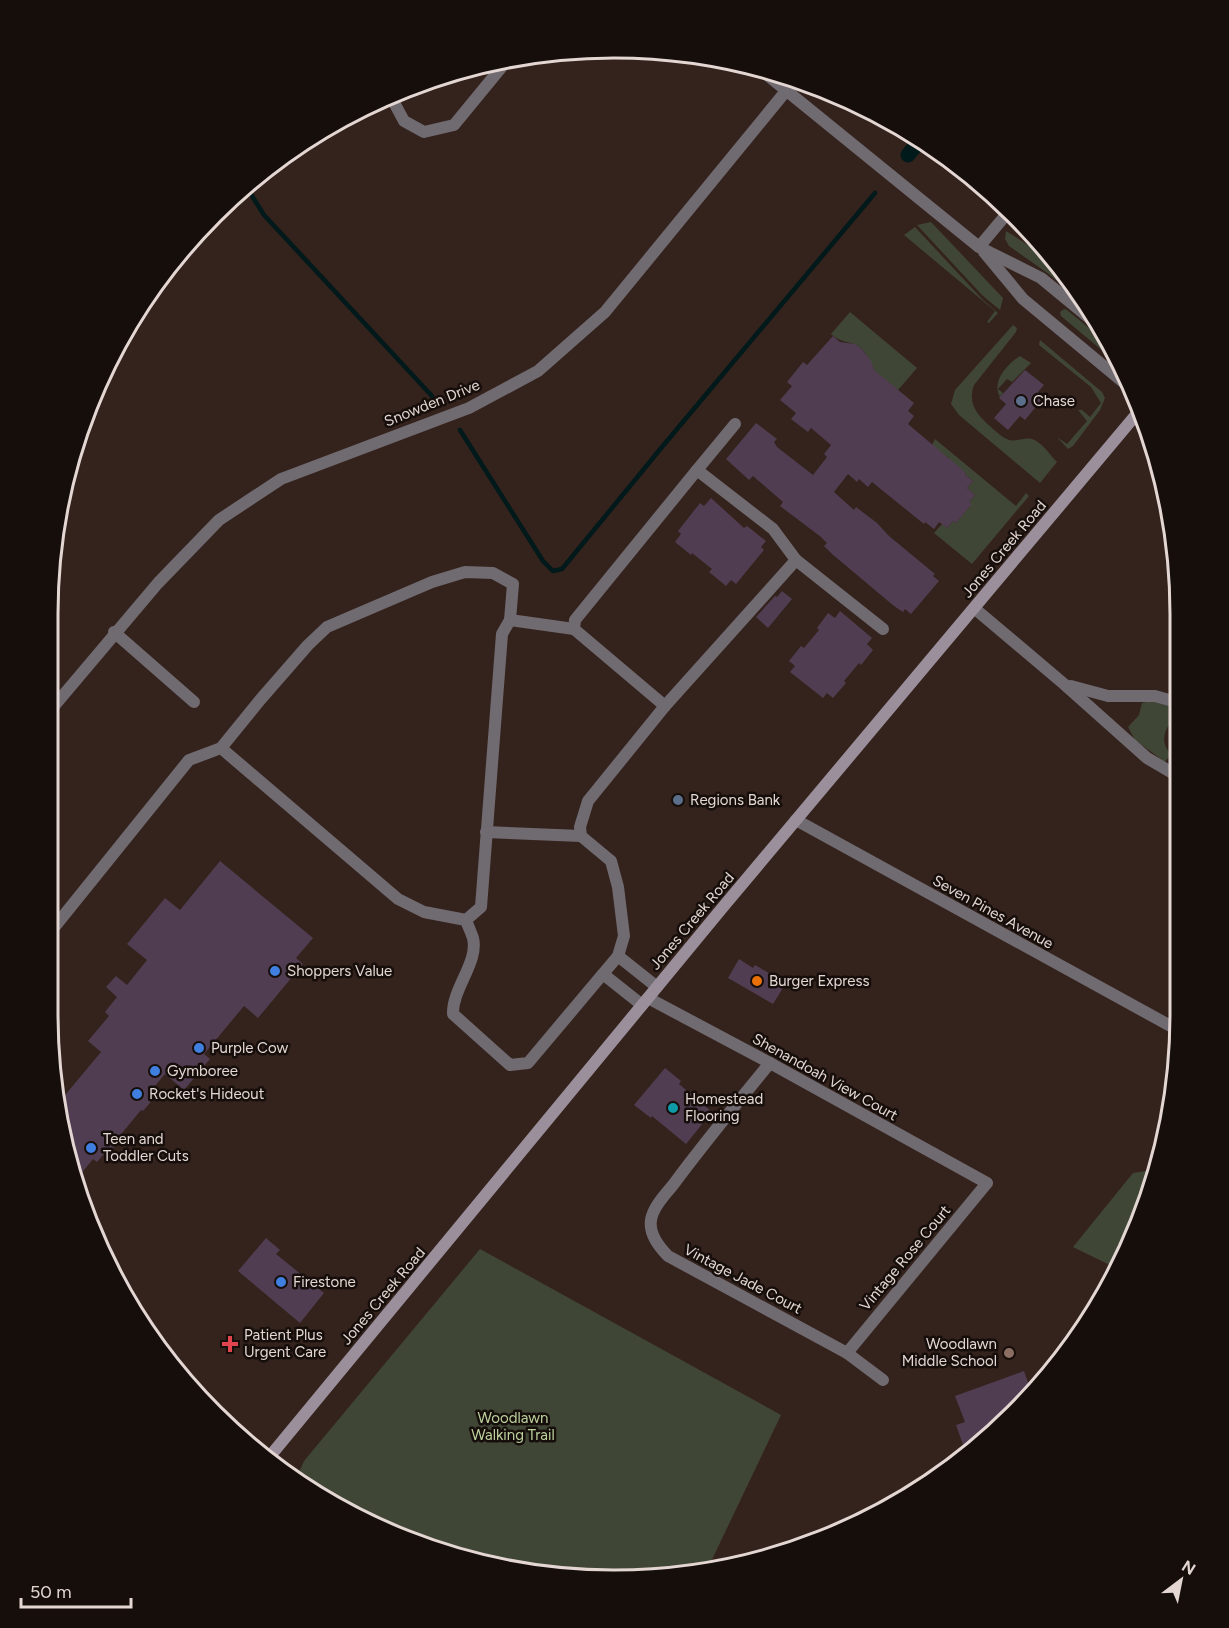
<svg xmlns="http://www.w3.org/2000/svg" width="1229" height="1628" font-family="Figtree,sans-serif">
	<rect width="100%" height="100%" fill="#34221c"/>
	<g fill="#404636">
		<path d="M931 222 1003 298 1000 310 982 295 917 225Z"/>
		<path d="M915 227 983 300 998 313 989 323 987 322 995 311 904 235Z"/>
		<path d="M1006 231C1035 249 1072 273 1087 304H1084L1050 275 1009 246 1005 239Z"/>
		<path d="M1064 309 1067 310 1106 342 1117 363 1061 316 1060 312Z"/>
		<path d="M850 312 917 368 898 390C891 384 882 379 876 372 869 365 869 355 861 348 850 340 842 344 831 334Z"/>
		<path d="M1013 325 1017 328 1016 332 974 385C967 405 978 416 993 429 998 433 1003 438 1009 440 1017 442 1024 437 1032 439 1042 442 1050 455 1057 462L1040 483 959 415 951 404 955 390Z"/>
		<path d="M1040 340 1102 392 1105 398 1100 410 1073 446 1068 449 1057 437 1067 444 1087 421 1078 410H1082L1090 417 1101 403 1091 387 1039 345Z"/>
		<path d="M1020 356 1031 363 1012 382 1007 379 998 389 1003 393 1000 397C991 382 1007 364 1020 356Z"/>
		<path d="M935 439 1016 506 1026 493 1029 496 972 564 934 533 942 524 947 528 953 521 956 523 971 505 969 502 975 495 967 488 973 481 965 475 966 473 948 461 949 458 931 447Z"/>
		<path d="M1152 701 1171 707 1175 722 1170 724C1162 733 1162 746 1171 754L1165 762 1135 740 1128 727 1139 715 1142 703Z"/>
		<path d="M1152 1170 1156 1174 1151 1196 1118 1269 1073 1247 1133 1173Z"/>
		<path d="M480 1249 781 1415 708 1568 651 1579 504 1569 364 1521 300 1476V1470L304 1461Z"/>
	</g>
	<g fill="none" stroke-linecap="round" stroke-linejoin="round">
		<g stroke="#00191a" stroke-width="4.5">
			<path d="M249 191 264 215 432 396"/>
			<path d="M460 430 543 561 553 571 562 569 662 447 875 193"/>
		</g>
		<path stroke="#00191a" stroke-width="15" d="M908 155 921 139"/>
	</g>
	<g fill="#513d51">
		<path d="M833 336 840 342 855 344 862 349 871 361 874 370 914 403 908 411 914 416 908 424 966 473 965 475 973 481 967 488 975 495 969 502 972 504 956 523 953 521 947 528 939 522 934 529 925 522 924 524 872 482 868 487 859 479 857 482 848 474 834 492 854 510 856 507 877 523 889 536 935 574 933 576 939 581 911 614 905 609 903 612 894 606 832 554 824 546 827 543 821 537 780 506 783 502 753 476 749 480 726 459 756 423 777 439 774 442 777 447 813 475 827 457 824 454 831 445 811 428 808 432 791 419 796 413 780 400 792 386 787 382 803 362 807 365Z"/>
		<path d="M1025 370 1044 385 1038 392 1044 397 1025 420 1020 416 1008 430 994 418 1006 404 999 398Z"/>
		<path d="M711 498 744 528 747 526 766 541 761 547 764 550 736 584 731 580 726 586 709 572 712 569 692 553 691 555 675 542 681 534 678 531 700 503 704 506Z"/>
		<path d="M782 591 792 599 768 628 756 617 775 596 777 597Z"/>
		<path d="M840 611 872 638 867 644 873 650 861 665 859 663 844 681 846 683 833 698 827 693 823 698 790 672 795 666 789 661 801 646 804 648 819 630 817 628 828 613 835 618Z"/>
		<path d="M220 861 313 938 296 958 303 964 258 1018 244 1006 204 1054 210 1059 184 1090 165 1074 150 1092 155 1097 143 1111 141 1110 118 1138 120 1140 108 1154H104L97 1162 93 1159 76 1180 67 1160 60 1101 101 1052 88 1041 109 1016 105 1012 117 997 106 987 116 976 127 985 147 960 127 944 165 898 180 910Z"/>
		<path d="M739 959 753 968 755 965 786 983 773 1004 728 978Z"/>
		<path d="M665 1068 681 1081 679 1084 712 1112 686 1144 652 1116 651 1118 634 1105Z"/>
		<path d="M266 1238 280 1250 276 1254 324 1293 300 1323 238 1271Z"/>
		<path d="M1024 1371 1032 1394 966 1453 956 1425 965 1422 955 1396Z"/>
	</g>
	<g fill="none" stroke-linecap="round" stroke-linejoin="round">
		<g stroke="#706a71" stroke-width="12">
			<path d="M761 70 979 247 1041 278 1098 325"/>
			<path d="M390 95 404 121 424 132 454 125 509 58"/>
			<path d="M979 247 1010 210"/>
			<path d="M984 252 1023 299 1129 387"/>
			<path d="M796 560 883 629"/>
			<path d="M974 608 1064 684 1147 758 1176 775"/>
			<path d="M114 632 194 702"/>
			<path d="M1071 686 1108 696H1155L1176 702"/>
			<path d="M665 706 574 629 575 620 697 470"/>
			<path d="M49 712 158 583 219 520 281 479 469 408 538 371 605 312 795 80"/>
			<path d="M221 748 398 899 424 912 466 920 481 907 502 634 510 620"/>
			<path d="M796 820 1176 1029"/>
			<path d="M486 832 581 836"/>
			<path d="M466 920C468 926 471 932 473 938 479 962 452 989 453 1014L510 1065 528 1063 618 956 624 936 618 887 611 861 581 836 580 827 588 801 665 706 796 560 773 529 697 470 735 424"/>
			<path d="M48 935 189 760 221 748 260 700 308 645 327 627 432 582 465 572 493 573 513 584 510 620 574 629"/>
			<path d="M618 956 657 987"/>
			<path d="M603 974 642 1005"/>
			<path d="M648 998 770 1063 987 1183 847 1353"/>
			<path d="M770 1063C737 1103 704 1143 673 1185 665 1195 653 1207 651 1220 649 1233 659 1247 668 1256L847 1353 883 1380"/>
		</g>
		<path stroke="#9a8f9b" stroke-width="12" d="M271 1455 723 907 1140 410"/>
	</g>
	<g fill="#5c6f8a" stroke="#160e0b" stroke-width="2">
		<circle cx="1021" cy="401" r="6"/>
		<circle cx="678" cy="800" r="6"/>
	</g>
	<g fill="#3f7fe0" stroke="#160e0b" stroke-width="2">
		<circle cx="275" cy="971" r="6"/>
		<circle cx="199" cy="1048" r="6"/>
		<circle cx="155" cy="1071" r="6"/>
		<circle cx="137" cy="1094" r="6"/>
		<circle cx="91" cy="1148" r="6"/>
		<circle cx="281" cy="1282" r="6"/>
	</g>
	<circle fill="#e8710a" stroke="#160e0b" stroke-width="2" cx="757" cy="981" r="6"/>
	<circle fill="#0f9aa8" stroke="#160e0b" stroke-width="2" cx="673" cy="1108" r="6"/>
	<path fill="#e0444e" stroke="#160e0b" stroke-width="2" d="M227 1335h6v6h6v6h-6v6h-6v-6h-6v-6h6z"/>
	<circle fill="#8d6e63" stroke="#160e0b" stroke-width="2" cx="1009" cy="1353" r="6"/>
	<g text-anchor="middle" dominant-baseline="central" stroke-width="5" stroke-linejoin="round" paint-order="stroke">
		<g font-size="15" fill="#e4d7d3" stroke="#160e0b" text-anchor="start">
			<text x="1033" y="401">Chase</text>
			<text x="690" y="800">Regions Bank</text>
			<text x="287" y="971">Shoppers Value</text>
			<text x="769" y="981">Burger Express</text>
			<text x="211" y="1048">Purple Cow</text>
			<text x="167" y="1071">Gymboree</text>
			<text x="149" y="1094">Rocket's Hideout</text>
			<text x="685" y="1099">Homestead<tspan x="685" dy="17">Flooring</tspan></text>
			<text x="103" y="1139">Teen and<tspan x="103" dy="17">Toddler Cuts</tspan></text>
			<text x="293" y="1282">Firestone</text>
			<text x="244" y="1335">Patient Plus<tspan x="244" dy="17">Urgent Care</tspan></text>
			<text x="997" y="1344" text-anchor="end">Woodlawn<tspan x="997" dy="17">Middle School</tspan></text>
		</g>
		<g font-size="15" fill="#e4d7d3" stroke="#160e0b">
			<text transform="translate(432 403) rotate(-22)">Snowden Drive</text>
			<text transform="translate(1004 549) rotate(-50)">Jones Creek Road</text>
			<text transform="translate(993 912) rotate(29)">Seven Pines Avenue</text>
			<text transform="translate(692 921) rotate(-50)">Jones Creek Road</text>
			<text transform="translate(825 1077) rotate(29)">Shenandoah View Court</text>
			<text transform="translate(905 1258) rotate(-50)">Vintage Rose Court</text>
			<text transform="translate(743 1279) rotate(28)">Vintage Jade Court</text>
			<text transform="translate(383 1296) rotate(-50)">Jones Creek Road</text>
		</g>
		<g font-size="15" fill="#bcd19e" stroke="#160e0b">
			<text x="513" y="1418">Woodlawn<tspan x="513" dy="17">Walking Trail</tspan></text>
		</g>
	</g>
	<path d="M0 0H1229V1628H0ZM614 58H614A556 556 0 0 1 1170 614V1014A556 556 0 0 1 614 1570H614A556 556 0 0 1 58 1014V614A556 556 0 0 1 614 58Z" fill="#160e0b" fill-rule="evenodd"/>
	<path fill="none" stroke="#e4d7d3" stroke-width="3" d="M614 58H614A556 556 0 0 1 1170 614V1014A556 556 0 0 1 614 1570H614A556 556 0 0 1 58 1014V614A556 556 0 0 1 614 58Z"/>
	<g transform="translate(1181 1580) rotate(32)" stroke="#160e0b" stroke-width="4.5" paint-order="stroke">
	<path d="M0-4.5L10 22L0 15L-10 22Z" fill="#e4d7d3"/>
	<text y="-9" font-size="16" font-weight="bold" text-anchor="middle" fill="#e4d7d3">N</text>
	</g>
	<path d="M21 1598v9h110v-9" fill="none" stroke="#e4d7d3" stroke-width="3"/>
	<text x="30" y="1598" font-size="18" fill="#e4d7d3" stroke="#160e0b" stroke-width="4.5" paint-order="stroke">50 m</text>
</svg>
